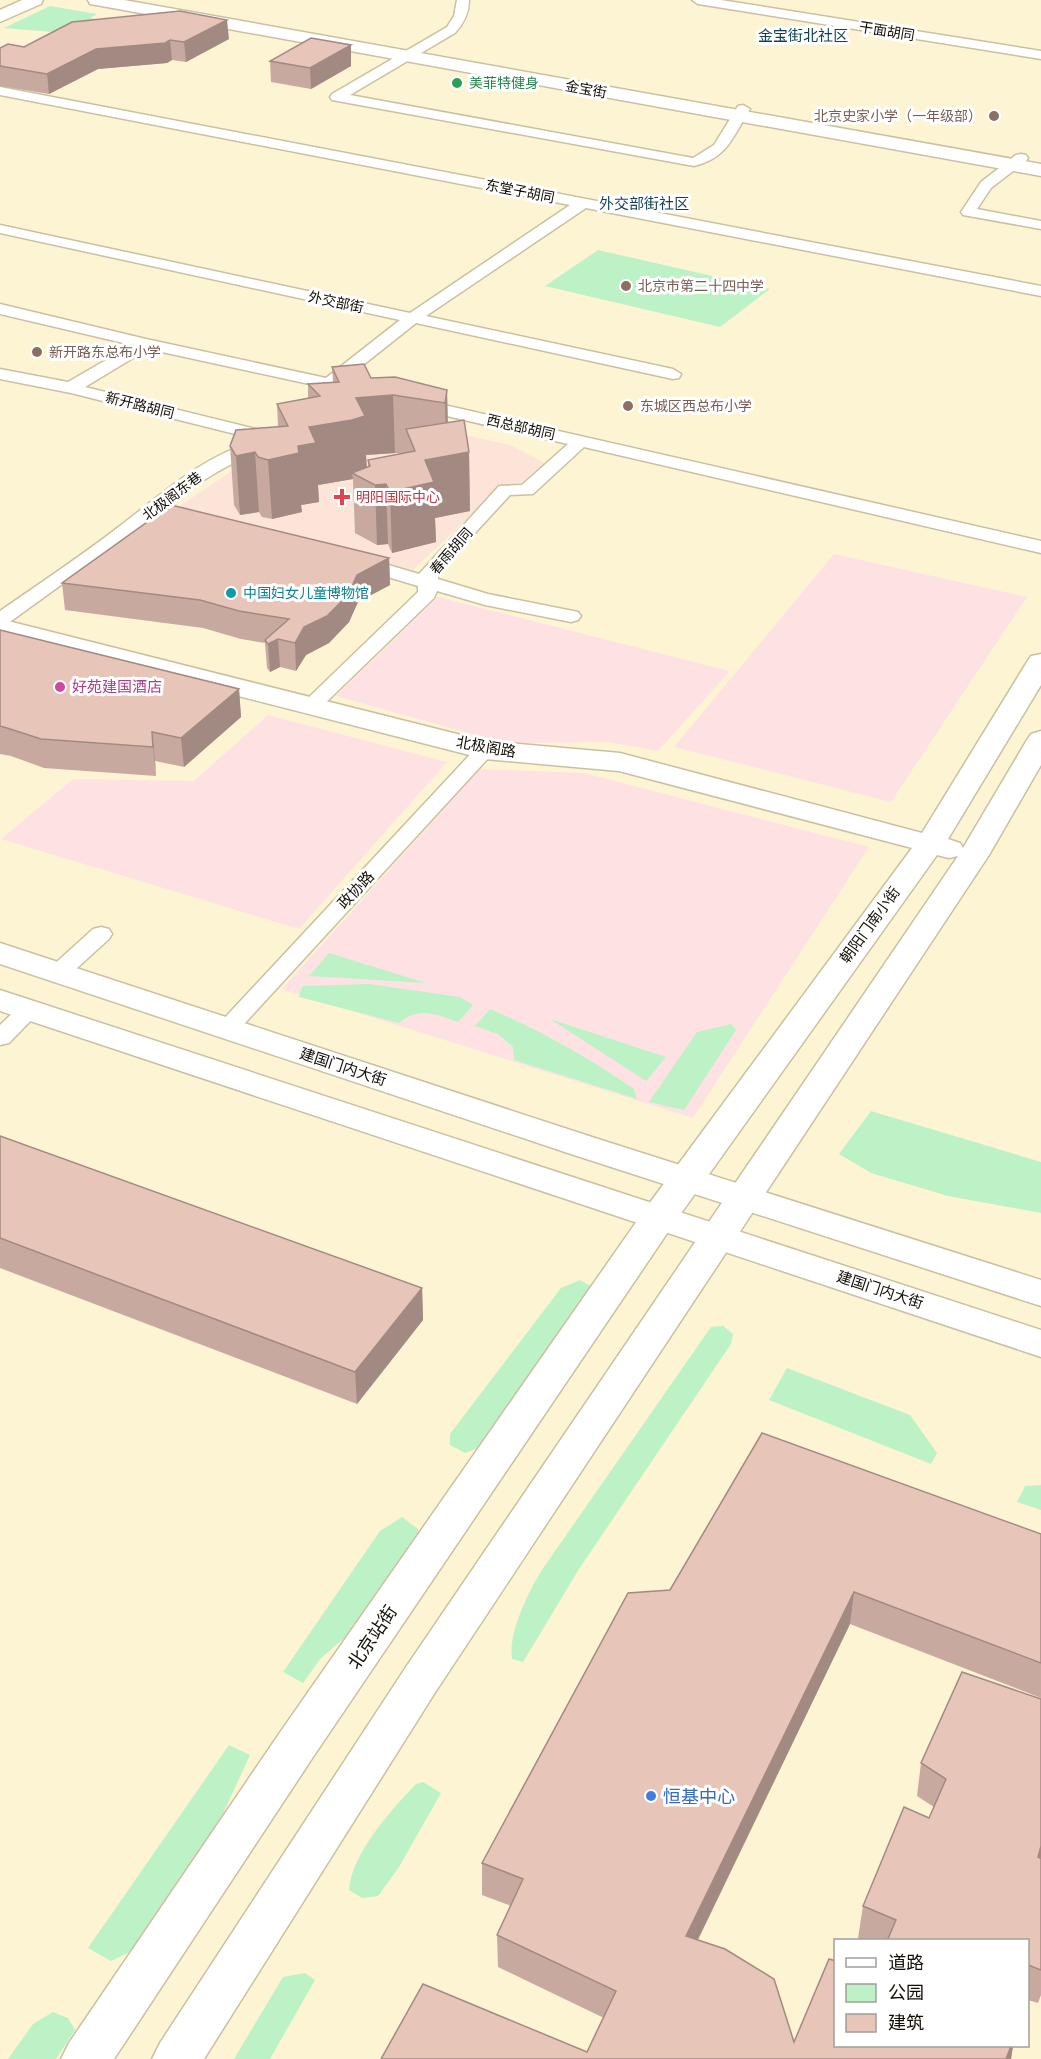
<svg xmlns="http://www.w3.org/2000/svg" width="1041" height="2059" font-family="'Roboto Condensed','Noto Sans SC',sans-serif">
	<rect width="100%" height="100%" fill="#fdf4d4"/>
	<g fill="#fee2e3">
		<path d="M834 554 1027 597 891 802 674 747Z"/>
		<path d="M438 597 730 671 658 751 609 742 504 743 336 696Z"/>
		<path d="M268 715 447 762 299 929 1 839 73 779 194 781Z"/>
		<path d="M480 769 584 773 869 847 693 1118 282 989Z"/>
	</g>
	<path fill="#fce4d9" d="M346 409 510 445 545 463 521 484 502 486 413 570 178 507 241 465Z"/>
	<g fill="#bcf2c5">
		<path d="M50 6 97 14 90 18 105 21 65 33 4 28Z"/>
		<path d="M598 250 770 289 720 327 545 286Z"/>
		<path d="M329 953 426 983 309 976Z"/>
		<path d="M369 984 460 997 473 1005 458 1022C436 1014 418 1006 399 1023L299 997 302 986Z"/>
		<path d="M490 1009C543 1032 586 1056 634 1089L637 1099 514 1060 513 1047 498 1034 475 1026Z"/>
		<path d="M550 1019 666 1057 646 1081Z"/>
		<path d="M731 1024 736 1030 684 1110 649 1102 697 1032Z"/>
		<path d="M871 1111 1041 1162V1213L948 1196 871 1173 839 1154Z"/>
		<path d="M580 1280 594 1288 589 1299 478 1448 465 1453 450 1445V1434L561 1288Z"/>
		<path d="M723 1326 733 1334 731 1344 579 1569 523 1662 512 1659C508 1632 529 1590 544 1567L711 1327Z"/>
		<path d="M787 1368 910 1415 937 1453 931 1464 769 1400Z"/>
		<path d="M1041 1485V1510L1017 1502 1025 1486Z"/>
		<path d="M402 1517 418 1529 419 1541 349 1634 321 1658 303 1683 283 1672 380 1531Z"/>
		<path d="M229 1745 250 1755 210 1842 136 1949 111 1961 88 1948Z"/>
		<path d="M423 1782 441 1793 399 1867 378 1896 362 1898 349 1890C351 1854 392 1809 416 1784Z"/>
		<path d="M305 1973 315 1980 270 2059H234L283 1977Z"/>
		<path d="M53 2012 68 2018 75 2030 56 2059H8L33 2024Z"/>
	</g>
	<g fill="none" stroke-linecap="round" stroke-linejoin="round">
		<g stroke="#cac0a1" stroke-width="3">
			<g id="street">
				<path d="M457 0H469C469 13 464 23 455 33L350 95 693 158 714 145 738 106 743 105 750 109C733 136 728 158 694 166L332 100 330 97 332 94 447 27 454 16Z"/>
				<path d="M692 0H721L1041 51V59L698 4Z"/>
				<path d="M0 87 1041 286V296L586 208 426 316 673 369 681 374 679 378 673 379 416 323 343 381 361 385 363 389 355 394 148 349 85 387 276 434 279 438 276 442 269 443 268 449C231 461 200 481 169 505L200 515 203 519 200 523 194 524 159 514 7 624 0 626V611C39 584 78 558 116 529 161 495 203 455 259 440L71 393 0 379V369L68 382 132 345 0 314V304L146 339 326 378 400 320 0 233V225L410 313 570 205 0 95Z"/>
				<path d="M1021 154 1026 155 1028 158 1026 161 991 188 977 209 1041 221V229L963 215 961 212 981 182 1016 155Z"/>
				<path d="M418 399 1041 541V553L584 447 533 494 510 495 438 573V579L488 594 578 612 581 616 578 620 571 622 485 605 437 591 434 598 319 709H305L302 705 305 701 418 592V586L351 566 349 562 351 558 358 556 419 574 499 486 522 485 568 444 412 408 410 404 412 400Z"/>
				<path d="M485 744 492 746 495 750 492 754 235 1034 227 1036 219 1034 215 1029 219 1024 478 746Z"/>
				<path d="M101 927 109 929 112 934 109 939 66 978 58 980 50 978 46 973 50 968 93 929Z"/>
				<path d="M29 1003 37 1005 41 1010 9 1043 0 1045V1025L21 1005Z"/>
			</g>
		</g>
		<g stroke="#cac0a1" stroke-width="3">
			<g id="secondary">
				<path d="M88 0H124L1041 164V176L96 5 90 4Z"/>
				<path d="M0 619 485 741 620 753 922 833 1027 662 1031 656 1041 654V685L948 839 960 843 963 848 1027 740 1031 734 1041 731V765L989 855 436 1691 204 2059H152L160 2043 406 1667 958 856 949 858 937 855 672 1226 313 1757 114 2059H61L69 2043 281 1731 646 1208 912 848 619 771 485 759 0 635Z"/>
			</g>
		</g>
		<g stroke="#cac0a1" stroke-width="3">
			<path id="primary" d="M22 0H43L41 4 0 22V10Z"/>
		</g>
		<g stroke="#cac0a1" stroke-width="3">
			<g id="highway">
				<path d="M0 943 595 1138 1041 1280V1306L571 1154 0 964Z"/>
				<path d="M0 990 1041 1330V1357L0 1011Z"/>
			</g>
		</g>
		<use href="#street" fill="#fff" fill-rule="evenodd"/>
		<use href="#secondary" fill="#fff" fill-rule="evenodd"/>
		<use href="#primary" fill="#fff" fill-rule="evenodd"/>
		<use href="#highway" fill="#fff" fill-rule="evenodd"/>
	</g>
	<g fill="#c8a99f" fill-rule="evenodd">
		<path d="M72 22 229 39 186 62 172 60 167 63 98 69 49 94 0 86V48L24 47Z"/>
		<path d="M351 45V66L311 89 271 82 270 61Z"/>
		<path d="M332 367 371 378 447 390 448 423 469 452 470 511 435 518 436 542 392 553 388 544 377 545 355 533 353 479 318 485 319 502 301 505 302 512 272 519 262 517 259 512 240 515 234 505 230 446 278 426 277 404 308 398V384L333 382ZM395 453H401L368 460V467H367L366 455Z"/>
		<path d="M389 558 390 585 358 602 349 622 329 643 306 655 296 671 280 667 270 672 267 668 265 643 241 639 203 628 65 610 62 583Z"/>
		<path d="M0 630 239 689 241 717 184 767 155 761 156 776 44 768 11 756 0 754Z"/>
		<path d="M0 1136 422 1288 423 1320 357 1404 0 1268Z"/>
		<path d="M1041 1534V1698L850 1624 698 1940 794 2042 1013 2046 1011 2059H381L587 2052 604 2018 498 1967 497 1935 511 1906 482 1895V1863L670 1590Z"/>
		<path d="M1041 1699V1995L1038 2003 1028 2000V1941H864L858 1938 863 1906 929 1818 934 1807 917 1796 921 1763Z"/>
	</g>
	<g fill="#a28a82">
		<path d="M227 20 229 39 186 62 184 42Z"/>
		<path d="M170 40 172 60 167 63 98 69 49 94 47 74 96 49Z"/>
		<path d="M351 45V66L311 89 310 68Z"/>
		<path d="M447 390 448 448 469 452 470 511 435 518 436 542 392 553 390 492 425 460 446 456 445 403Z"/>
		<path d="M393 395 395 453 366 455 367 474 352 473 353 479 318 485 319 502 301 505 302 512 272 519 268 460 298 446 309 427 356 398Z"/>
		<path d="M255 452 259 512 240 515 236 456Z"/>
		<path d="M386 484 388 544 377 545 375 485Z"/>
		<path d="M389 558 390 585 358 602 349 622 329 643 306 655 296 671 295 643 304 627 357 575Z"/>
		<path d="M278 639 280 667 270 672 268 644Z"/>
		<path d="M239 689 241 717 184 767 181 738Z"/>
		<path d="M152 732 155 761 156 776 153 747Z"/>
		<path d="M422 1288 423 1320 357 1404 355 1372Z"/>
		<path d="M854 1592 850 1624 684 1968 686 1936Z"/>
		<path d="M1041 1846V1858L1038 1857Z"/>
		<path d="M1011 2046H1013L1011 2059H1006Z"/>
	</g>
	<g fill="#e8c5b9" stroke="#a28a82" stroke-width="1.5">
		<path d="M180 11 227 20 184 42 170 40 165 43 96 49 47 74 0 66V48L8 44 24 47 72 22Z"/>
		<path d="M311 38 351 45 310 68 270 61Z"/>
		<path d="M364 364 371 378 395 377 447 390 445 403 393 395 356 398 365 416 352 420 309 427 316 443 298 446 299 453 268 460 258 457 255 452 236 456 230 446 236 430 288 426 277 404 320 396 308 384 339 382 332 367Z"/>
		<path d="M464 420 469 452 425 460 434 482 390 492 386 484 375 485 352 473 370 466 368 460 415 451 406 429Z"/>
		<path d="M171 505 389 558 357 575 348 595 327 616 304 627 295 643 278 639 268 644 265 640 289 619 239 611 200 600 62 583Z"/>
		<path d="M0 630 239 689 181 738 152 732 153 747 41 739 7 728 0 726Z"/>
		<path d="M0 1136 422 1288 355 1372 0 1238Z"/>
		<path d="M762 1433 1041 1534V1663L854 1592 686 1936 725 1949 774 1979 794 2042 829 1959 836 1961V2046H1011L1006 2059H381L423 1984 587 2052 616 1991 497 1935 523 1879 482 1863 628 1593 670 1590Z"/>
		<path d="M962 1672 1041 1699V1846L1038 1857 1041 1859V1970L1028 1965V1941H887L896 1920 863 1906 904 1807 929 1818 946 1779 921 1763Z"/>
	</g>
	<circle fill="#2e9e5b" stroke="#fff" stroke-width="2" cx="457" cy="83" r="6"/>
	<g fill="#8d6e63" stroke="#fff" stroke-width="2">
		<circle cx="994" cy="116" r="6"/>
		<circle cx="626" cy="286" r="6"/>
		<circle cx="37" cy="352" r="6"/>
		<circle cx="628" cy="406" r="6"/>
	</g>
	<path fill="#e0444e" stroke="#fff" stroke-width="2" d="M339 488h6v6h6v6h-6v6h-6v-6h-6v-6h6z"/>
	<circle fill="#0f9aa8" stroke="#fff" stroke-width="2" cx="231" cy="593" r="6"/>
	<circle fill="#d1479c" stroke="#fff" stroke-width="2" cx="60" cy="687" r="6"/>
	<circle fill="#3f7fe0" stroke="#fff" stroke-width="2" cx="651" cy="1796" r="6"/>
	<g text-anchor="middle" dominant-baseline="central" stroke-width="6" stroke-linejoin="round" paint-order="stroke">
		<g font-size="14" fill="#120e05" stroke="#fff">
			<text transform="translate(887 31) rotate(9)">干面胡同</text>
			<text transform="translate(586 89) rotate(10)">金宝街</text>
			<text transform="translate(520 191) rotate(11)">东堂子胡同</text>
			<text transform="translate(336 302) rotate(12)">外交部街</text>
			<text transform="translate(140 405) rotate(14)">新开路胡同</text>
			<text transform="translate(521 427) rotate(13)">西总部胡同</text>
			<text transform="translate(172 496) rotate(-37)">北极阁东巷</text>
			<text transform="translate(451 551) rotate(-49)">春雨胡同</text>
		</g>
		<g font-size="14" fill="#27864d" stroke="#fff" text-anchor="start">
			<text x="469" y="83">美菲特健身</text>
		</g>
		<g font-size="14" fill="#785e54" stroke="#fff" text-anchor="start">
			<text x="982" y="116" text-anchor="end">北京史家小学（一年级部）</text>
			<text x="638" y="286">北京市第二十四中学</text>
			<text x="49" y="352">新开路东总布小学</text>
			<text x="640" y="406">东城区西总布小学</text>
		</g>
		<g font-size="14" fill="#be3a42" stroke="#fff" text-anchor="start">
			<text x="356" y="497">明阳国际中心</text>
		</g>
		<g font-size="14" fill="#0d838f" stroke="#fff" text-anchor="start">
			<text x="243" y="593">中国妇女儿童博物馆</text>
		</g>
		<g font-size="15" fill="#0f3f52" stroke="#fff">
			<text x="803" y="36">金宝街北社区</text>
			<text x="644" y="204">外交部街社区</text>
		</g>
		<g font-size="15" fill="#b23c85" stroke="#fff" text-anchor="start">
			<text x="72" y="687">好苑建国酒店</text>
		</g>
		<g font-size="15" fill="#120e05" stroke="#fff">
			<text transform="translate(486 747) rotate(10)">北极阁路</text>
			<text transform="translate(356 890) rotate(-47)">政协路</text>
			<text transform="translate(870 925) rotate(-54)">朝阳门南小街</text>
			<text transform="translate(343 1067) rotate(18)">建国门内大街</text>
			<text transform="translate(880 1290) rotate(18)">建国门内大街</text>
		</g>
		<g font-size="18" fill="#120e05" stroke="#fff">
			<text transform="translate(372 1637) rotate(-56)">北京站街</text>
		</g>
		<g font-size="18" fill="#366cbe" stroke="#fff" text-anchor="start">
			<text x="663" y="1796">恒基中心</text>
		</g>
	</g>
	<rect x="834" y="1939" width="195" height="108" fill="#ffffff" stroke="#a09f9b" stroke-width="1.5"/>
	<rect x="846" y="1958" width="30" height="9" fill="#ffffff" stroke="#a09f9b" stroke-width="1.5"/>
	<text x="888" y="1969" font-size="18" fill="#120e05">道路</text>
	<rect x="846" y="1984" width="30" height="18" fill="#bcf2c5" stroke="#a09f9b" stroke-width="1.5"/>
	<text x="888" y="1999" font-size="18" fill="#120e05">公园</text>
	<rect x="846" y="2014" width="30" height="18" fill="#e8c5b9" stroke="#a09f9b" stroke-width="1.5"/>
	<text x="888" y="2029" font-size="18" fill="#120e05">建筑</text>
</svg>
